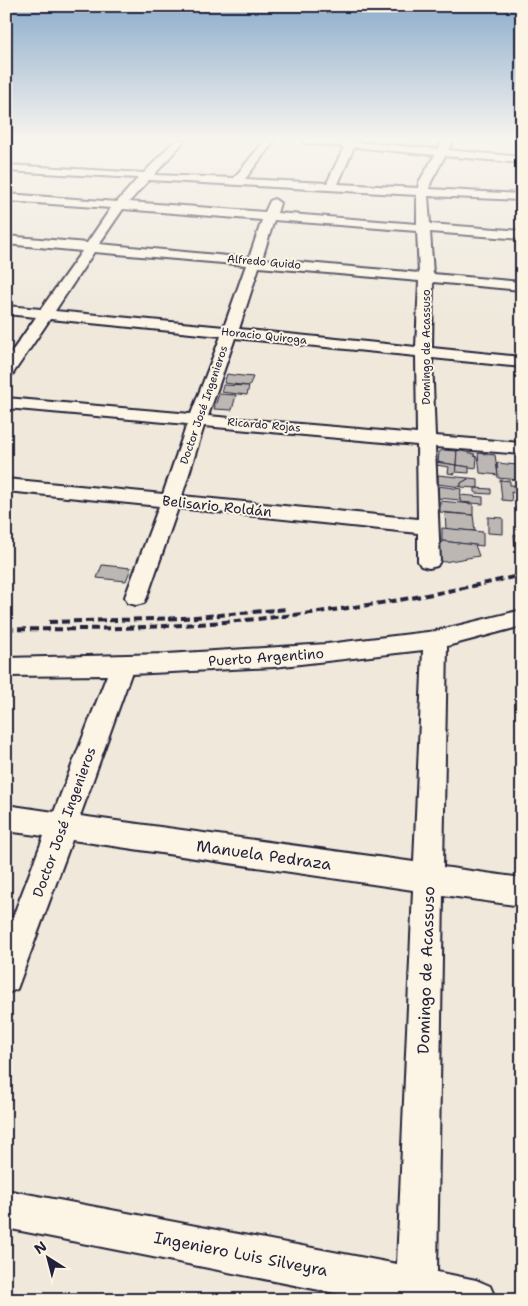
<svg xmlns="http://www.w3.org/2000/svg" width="528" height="1306" font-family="'Shantell Sans',sans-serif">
	<rect width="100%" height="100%" fill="#efe8db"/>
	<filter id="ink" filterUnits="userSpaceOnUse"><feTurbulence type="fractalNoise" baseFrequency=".02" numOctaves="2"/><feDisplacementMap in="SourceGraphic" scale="10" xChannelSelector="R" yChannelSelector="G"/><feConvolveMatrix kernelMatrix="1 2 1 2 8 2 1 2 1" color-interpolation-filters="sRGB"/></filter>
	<g filter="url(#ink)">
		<g fill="#bcb7b3" stroke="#22223b">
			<path d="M227 374 233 375 253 377 249 386 224 383Z"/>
			<path d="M223 385 249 386 247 395 221 392Z"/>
			<path d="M219 394 236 395 232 410 214 409Z"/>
			<path d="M443 450 457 451 456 465 438 462 439 452Z"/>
			<path d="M457 450 475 454 474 456 477 457 476 468 456 465Z"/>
			<path d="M478 453 495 455 498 475 480 473Z"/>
			<path d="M436 462 456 465 455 474 448 473 449 467 436 465Z"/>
			<path d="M497 463 517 465 519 480 498 478Z"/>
			<path d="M456 465 469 467V473L456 472Z"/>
			<path d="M438 475 468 478V479L461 483V487L438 484Z"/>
			<path d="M468 478 478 479V488L461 487V483L468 479Z"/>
			<path d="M500 480 510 481V485H514V493L511 492 512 501 502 500Z"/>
			<path d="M438 486 461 489 460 500 438 498Z"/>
			<path d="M475 488 491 489V494L475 493Z"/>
			<path d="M460 495 483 497V504L460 502Z"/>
			<path d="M440 501 473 504V515L440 512Z"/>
			<path d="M445 513 473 515 475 531 446 529Z"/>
			<path d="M488 517 503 518V534L488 533Z"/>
			<path d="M442 528 483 532V546L442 541Z"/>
			<path d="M514 535H522V544L515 545Z"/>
			<path d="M442 541 475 545 479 556 444 562 440 560 438 550Z"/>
			<path d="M102 565 131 568 126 581 97 578Z"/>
		</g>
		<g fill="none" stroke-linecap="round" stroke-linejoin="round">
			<g stroke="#22223b" stroke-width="4">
				<g id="minor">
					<path d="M175 140H185L154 175 234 178 265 140H275L245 179 327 183 344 147 306 143 301 140H357L356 142 438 149 443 140H453L448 150 522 157V163L445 156 431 182 429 189 522 194V200L428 196 430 224 522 231V239L430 232 433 274 522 282V290L433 282 432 348 522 357V367L432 358 435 436 522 443V454L435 447 440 561 437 566 429 568 421 566 418 561V533L178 508 147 597 144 603 136 605 128 603 125 597 159 506 6 491V479L163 494 187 424 6 408V398L191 414 221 336 50 319 12 375 6 377V360L36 317 6 314V306L41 309 82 251 6 244V236L87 243 111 208 6 201V194L117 202 138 178 6 171V165L144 173ZM354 147 435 155 419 182 418 188 338 184ZM149 180 417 195V224L277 213 280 203 274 199 270 201 265 212 129 202ZM123 209 262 220 249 258 99 244ZM274 220 417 231 419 273 262 259ZM94 252 246 265 224 327 55 311ZM259 267 419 281 416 347 239 329ZM235 338 416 356 417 434 208 416ZM204 426 417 445 418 519 182 496Z"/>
					<path d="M522 610V626L447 646 443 867 522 878V906L443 895 437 1272 476 1280 490 1286 496 1300H370L6 1228V1190L397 1264 413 890 72 840 17 989 6 994V935L44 836 6 831V805L54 812 107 675 6 676V658L167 654 327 644 436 631ZM423 650 414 862 80 816 131 674 274 667Z"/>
				</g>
			</g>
			<use href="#minor" fill="#fcf5e5" fill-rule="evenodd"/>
			<g stroke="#22223b" stroke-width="4" stroke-dasharray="8 4" stroke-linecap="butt">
				<path d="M49 622 184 618 288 609"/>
				<path d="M6 629C179 632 353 615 522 575"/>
			</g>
		</g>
	</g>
	<linearGradient id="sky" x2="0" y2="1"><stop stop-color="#8dadcc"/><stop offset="0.43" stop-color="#f8f5ef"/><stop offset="1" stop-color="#f8f5ef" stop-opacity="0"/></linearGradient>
	<rect width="528" height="323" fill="url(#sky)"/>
	<g text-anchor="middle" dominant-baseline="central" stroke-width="4" stroke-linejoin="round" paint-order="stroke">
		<g font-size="11" fill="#22223b" stroke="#fcf5e5">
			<text transform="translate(264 262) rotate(5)">Alfredo Guido</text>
			<text transform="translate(264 336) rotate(6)">Horacio Quiroga</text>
			<text transform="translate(426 347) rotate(-90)">Domingo de Acassuso</text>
			<text transform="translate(204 405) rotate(-71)">Doctor José Ingenieros</text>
			<text transform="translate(264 425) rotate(5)">Ricardo Rojas</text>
		</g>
		<g font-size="14" fill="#22223b" stroke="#fcf5e5">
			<text transform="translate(217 506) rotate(6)">Belisario Roldán</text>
			<text transform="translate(266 657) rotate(-4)">Puerto Argentino</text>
			<text transform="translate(64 822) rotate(-70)">Doctor José Ingenieros</text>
		</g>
		<g font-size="16" fill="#22223b" stroke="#fcf5e5">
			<text transform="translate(264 855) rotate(8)">Manuela Pedraza</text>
			<text transform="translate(426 970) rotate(-88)">Domingo de Acassuso</text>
			<text transform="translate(241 1254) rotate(11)">Ingeniero Luis Silveyra</text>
		</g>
	</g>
	<rect width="528" height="1306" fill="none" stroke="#fcf5e5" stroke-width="25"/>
	<rect x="12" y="12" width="503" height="1281" fill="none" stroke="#22223b" stroke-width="2" filter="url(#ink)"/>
	<g transform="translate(48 1258) rotate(324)" stroke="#fcf5e5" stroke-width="4" paint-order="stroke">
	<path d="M0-4L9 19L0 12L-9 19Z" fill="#22223b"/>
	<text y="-8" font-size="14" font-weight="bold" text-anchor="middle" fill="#22223b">N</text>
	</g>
</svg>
